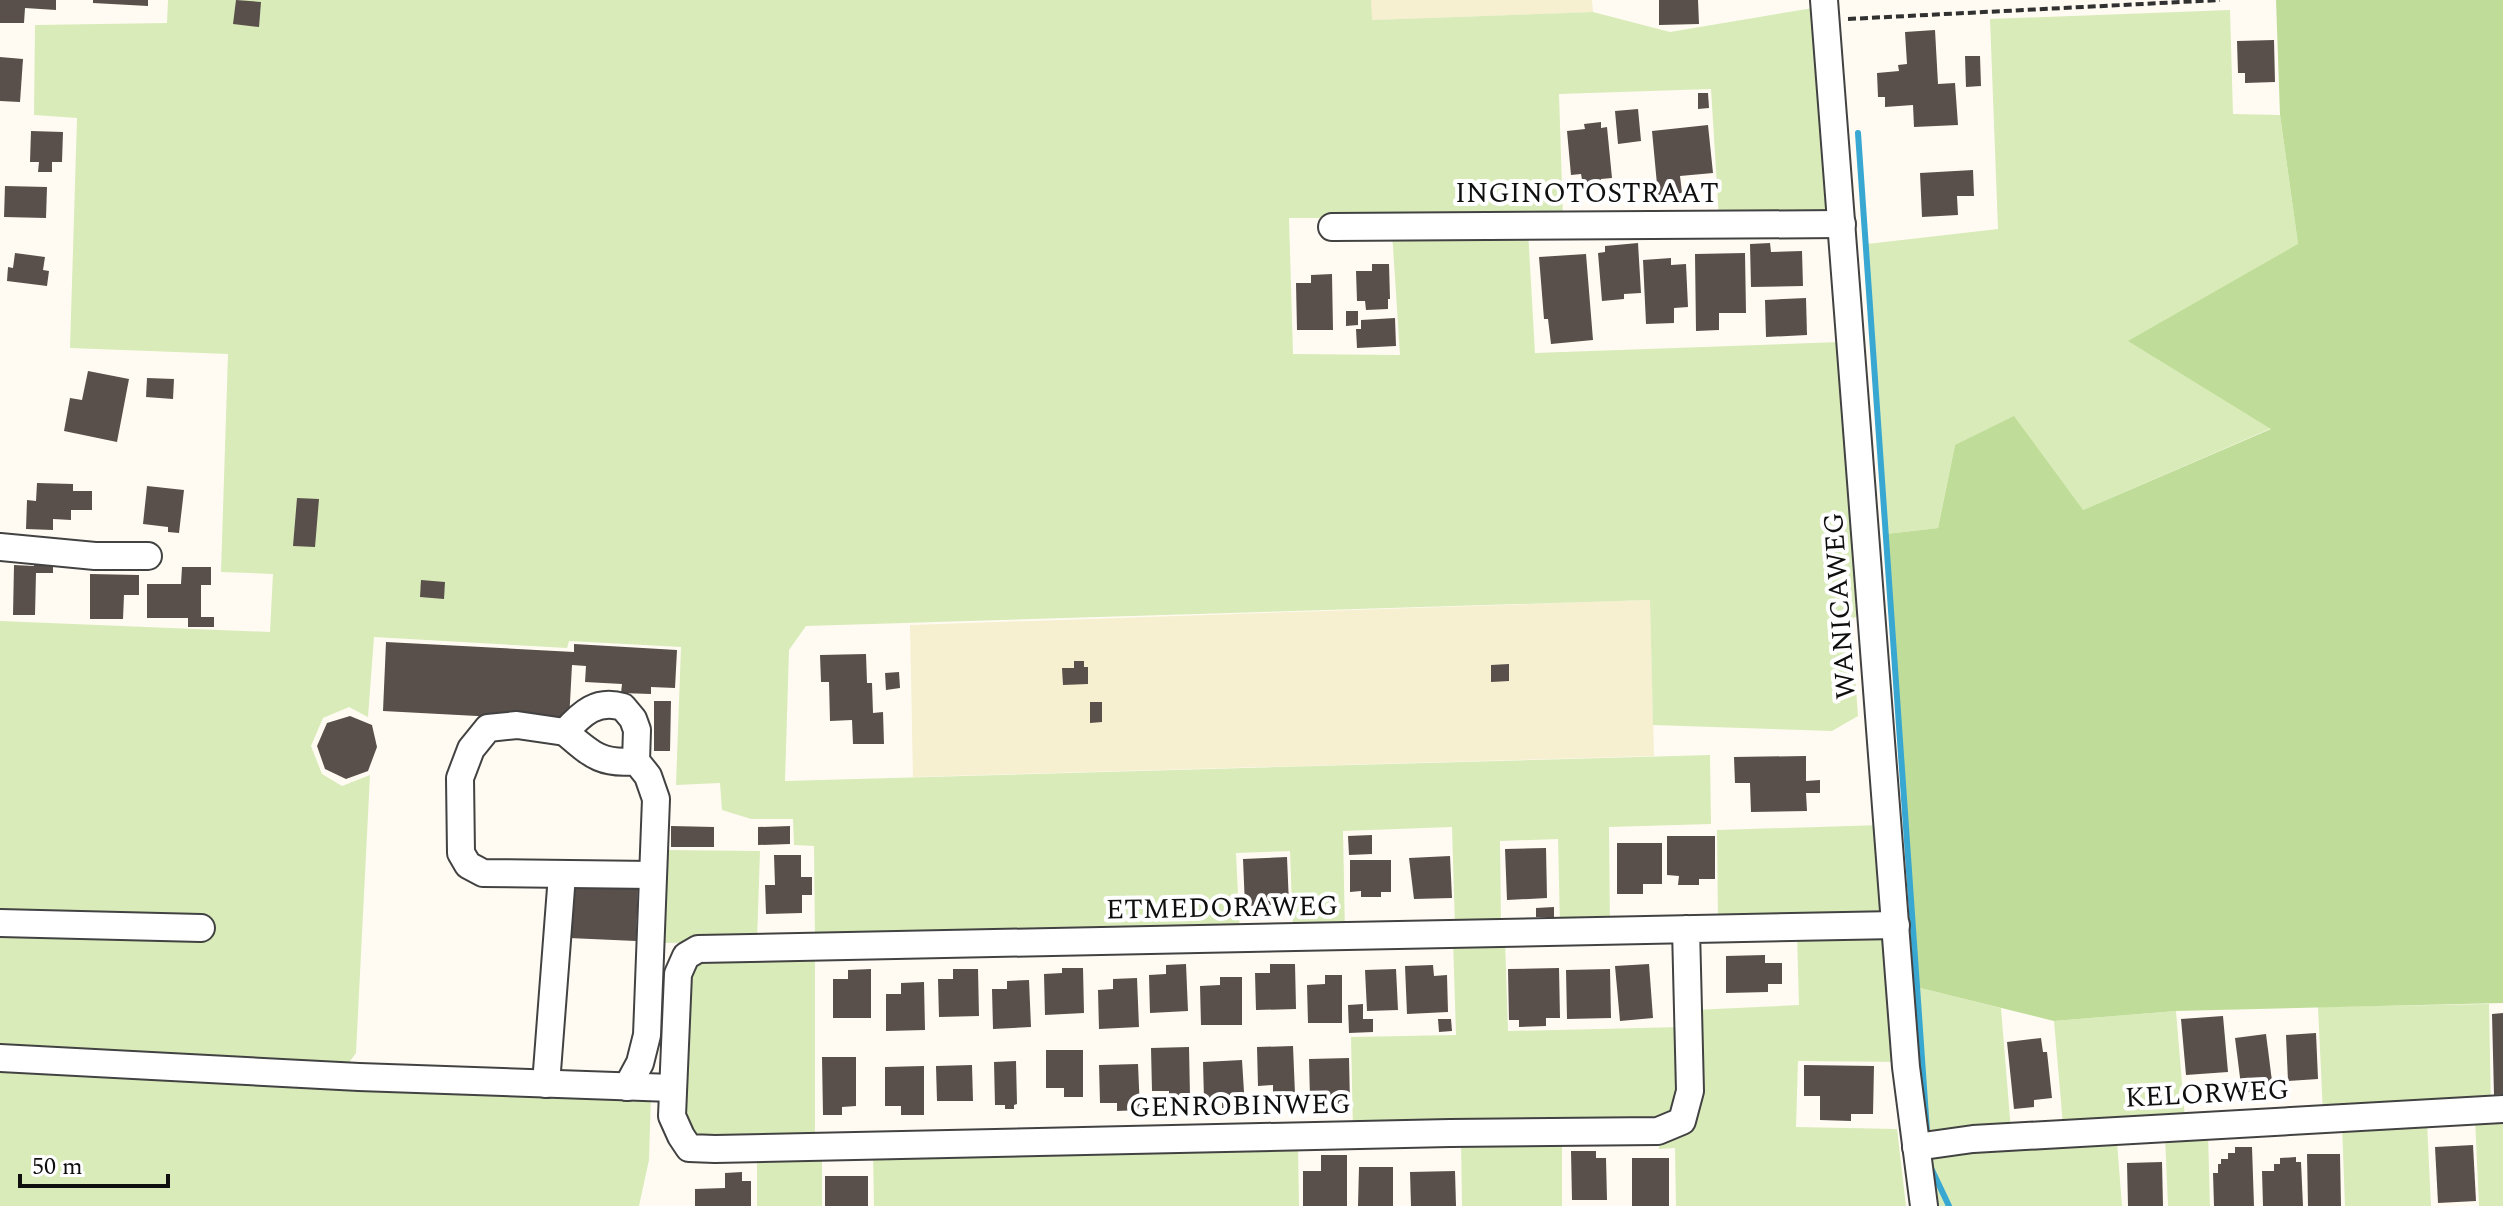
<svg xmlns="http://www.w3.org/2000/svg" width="2503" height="1206" font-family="Spectral,serif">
	<rect width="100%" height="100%" fill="#fffbf2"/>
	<g fill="#f6efd0">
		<path d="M1371 0H1592L1593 12 1371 20Z"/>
		<path d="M1650 600 1654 756 913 777 910 625Z"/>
	</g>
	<g fill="#d9ebb9">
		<path d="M168 0H1371L1372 20 1593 12 1670 32 1813 8 1830 214 1719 218 1711 89 1559 94 1563 218H1289L1293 354 1400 355 1392 232 1528 230 1535 353 1840 342 1860 614 1851 620 1858 716 1832 731 1653 725 1650 600 806 626 789 650 785 781 1710 755 1711 824 1609 827 1610 926 1560 927 1558 839 1500 841 1501 926 1455 928 1452 827 1343 831 1345 933 1293 934 1290 851 1236 853 1240 934 815 941 814 846 794 845 793 819H751L722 810 720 783 676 785 681 647 569 641 567 648 374 637 368 717 349 707 323 718 311 746 322 774 342 786 370 775 356 1053 347 1065 0 1054V621L270 632 273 574 221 572 228 354 70 348 77 118 34 115 35 25 167 23Z"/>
		<path d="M2230 10 2233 114 2280 115 2298 244 2272 428 2083 510 1955 445 1938 528 1886 534 1867 244 1998 229 1990 19Z"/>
		<path d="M1881 825 1887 906 1880 915 1718 922 1717 830Z"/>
		<path d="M663 850 760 851 757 942 657 943Z"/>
		<path d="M1876 934 1885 939 1899 1062 1798 1061 1796 1127 1897 1129 1906 1206H1676L1675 1148 1659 1149V1135L1684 1126 1693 1010 1799 1005 1797 935Z"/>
		<path d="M1453 939H1505L1508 1031 1682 1027 1684 1093 1674 1115 1654 1126 1353 1131 1351 1037 1456 1035Z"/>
		<path d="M815 952V1142L711 1145 684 1131 691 959Z"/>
		<path d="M1916 987 2001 1008 2011 1131 1928 1138Z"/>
		<path d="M2489 1004 2491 1108 2323 1114 2318 1007Z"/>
		<path d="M2176 1011 2185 1119 2063 1125 2054 1021Z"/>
		<path d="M0 1067 651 1095 649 1160 639 1206H0Z"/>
		<path d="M2503 1117V1206H2479L2475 1118Z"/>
		<path d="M2427 1122 2431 1206H2345L2342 1125Z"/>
		<path d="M2208 1133 2210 1206H2168L2165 1136Z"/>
		<path d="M1461 1140H1562V1206H1462Z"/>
		<path d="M2117 1142 2122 1206H1932L1926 1164 1936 1152Z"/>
		<path d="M1298 1146 1299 1206H874L873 1153Z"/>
		<path d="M822 1152V1206H757V1153Z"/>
	</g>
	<path fill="#bfdd98" d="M2276 0H2503V1003L2176 1011 2054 1021 1916 987 1886 534 1938 528 1955 445 2014 416 2083 510 2271 429 2128 341 2298 244 2280 115Z"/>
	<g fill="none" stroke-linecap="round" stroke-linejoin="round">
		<g stroke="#38a7d2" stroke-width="6">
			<path d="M1858 133 1927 1131"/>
			<path d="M1931 1168 1949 1206"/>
		</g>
	</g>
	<g fill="#594f4b">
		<path d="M0 0H56V10L25 8 24 23H0Z"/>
		<path d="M93 0H148V6L93 3Z"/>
		<path d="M236 0 261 2 259 27 233 24Z"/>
		<path d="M1659 0H1698L1699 24 1659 25Z"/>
		<path d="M1935 30 1938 84 1955 83 1958 125 1914 127 1913 105 1885 107V97H1878L1877 73 1899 71 1898 65 1907 64 1905 32Z"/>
		<path d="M2274 40 2275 82 2245 83V73H2238L2237 41Z"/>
		<path d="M1965 56H1980L1981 86 1966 87Z"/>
		<path d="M0 57 23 59 20 102 0 101Z"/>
		<path d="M1698 93H1708L1709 108 1698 109Z"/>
		<path d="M1638 109 1641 141 1618 144 1615 111Z"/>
		<path d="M1601 122V128L1607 127 1612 178 1601 179V183L1583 185 1581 174 1571 175 1567 131 1585 129 1584 124Z"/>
		<path d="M1708 125 1713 173 1680 176 1682 193 1658 195 1652 131Z"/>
		<path d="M31 131 63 132 62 162H52V172H38L39 162H30Z"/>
		<path d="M1973 170 1974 196H1957L1958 215 1922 217 1920 173Z"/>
		<path d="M5 186 47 187 46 218 4 217Z"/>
		<path d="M1638 243 1641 293 1624 294V299L1602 301 1598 253 1605 252V246Z"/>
		<path d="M1770 243 1771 252 1802 251 1803 286 1751 287 1750 244Z"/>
		<path d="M15 253 45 257 43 270 49 271 47 286 7 281 8 267 13 268Z"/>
		<path d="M1745 253 1746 313H1719V330L1696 331 1695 254Z"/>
		<path d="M1586 254 1593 340 1551 344 1548 319H1544L1539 257Z"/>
		<path d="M1671 258V265L1686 264 1688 307 1674 308V323L1646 324 1643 260Z"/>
		<path d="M1372 264H1389L1390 299H1388V309L1366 310 1365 301H1357L1356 271H1372Z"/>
		<path d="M1332 274 1333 330H1297L1296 283H1311V275Z"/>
		<path d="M1806 298 1807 335 1766 337 1765 300Z"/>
		<path d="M1346 311H1358V325L1346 326Z"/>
		<path d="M1395 318 1396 346 1357 348 1356 329H1361V320Z"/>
		<path d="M88 371 129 379 117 442 64 431 70 398 82 400Z"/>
		<path d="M147 378 174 379 173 399 146 397Z"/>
		<path d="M37 483 73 484V491H92V510H71V520L53 519V530L26 529 27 500 36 501Z"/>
		<path d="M147 486 184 490 179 533 168 532V527L143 524Z"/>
		<path d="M297 498 319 499 315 547 293 546Z"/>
		<path d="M34 560 53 561V573H36L35 615H13L14 565 34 566Z"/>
		<path d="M182 567H211V585H201V617H214V627H188V618H147V584H181Z"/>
		<path d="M90 574 139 575V595H124L123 619H90Z"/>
		<path d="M421 580 445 582 444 599 420 597Z"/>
		<path d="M386 642 574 652V644L677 650 675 688 651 687V694L621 693 622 684 585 682 586 666 572 665 569 721 383 711Z"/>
		<path d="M866 654 867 683H872L873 713 883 712 884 744H853L852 720 830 721 829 682H821L820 655Z"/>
		<path d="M1074 661H1084V667H1088V684L1063 685 1062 668H1074Z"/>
		<path d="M1509 664V681L1491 682V665Z"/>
		<path d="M899 672 900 688 886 690 885 673Z"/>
		<path d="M654 701H671L670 751H654Z"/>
		<path d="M1090 702H1102V722L1090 723Z"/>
		<path d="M350 716 372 725 377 747 368 771 346 779 325 769 317 746 327 723Z"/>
		<path d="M1806 756V781L1820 780V793H1806L1807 811 1751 812 1750 783H1735L1734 757Z"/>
		<path d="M671 826 714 827V847H671Z"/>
		<path d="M790 826V844L758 845V827Z"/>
		<path d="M1372 835V854L1349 855 1348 836Z"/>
		<path d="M1667 836H1715V879H1699V885H1678L1679 876 1667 875Z"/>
		<path d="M1617 843H1662V884H1643V894H1617Z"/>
		<path d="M1546 848 1547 898 1507 900 1505 849Z"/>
		<path d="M774 855H801V877H812V895H802V913L766 914 765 885H775Z"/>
		<path d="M1450 856 1452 898 1414 899 1409 858Z"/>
		<path d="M1287 857 1289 904 1245 906 1243 859Z"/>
		<path d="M1350 860H1391V892H1381V897H1361V891L1350 892Z"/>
		<path d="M572 883 638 887 636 941 569 938Z"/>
		<path d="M1554 907V917H1536V908Z"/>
		<path d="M1765 955V963H1782V984H1768V992L1726 993V956Z"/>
		<path d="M1186 964 1188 1011 1150 1013 1149 975 1166 974V965Z"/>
		<path d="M1270 964H1295L1296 1009 1256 1010 1255 973H1270Z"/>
		<path d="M1649 964 1653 1018 1620 1021 1615 966Z"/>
		<path d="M1433 965 1434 976 1447 975 1448 1012 1407 1014 1405 966Z"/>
		<path d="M1062 968H1083L1084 1013 1045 1015 1044 974 1062 973Z"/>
		<path d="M1559 968 1560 1018H1546V1026L1519 1027V1020H1509L1508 969Z"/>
		<path d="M871 969V1018H833V979H848V970Z"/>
		<path d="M953 969H978L979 1016 939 1017 938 979H953Z"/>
		<path d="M1396 969 1398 1010 1367 1011 1365 970Z"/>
		<path d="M1610 969 1611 1018 1567 1019 1566 970Z"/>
		<path d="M1325 975H1342V1023H1308L1307 985 1325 984Z"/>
		<path d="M1220 977H1242V1025H1201L1200 986 1220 985Z"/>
		<path d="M1137 978 1139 1027 1099 1029 1098 990 1113 989V979Z"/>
		<path d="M1029 980 1031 1027 993 1029 992 989H1007V981Z"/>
		<path d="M924 982 925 1030 886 1031V994H901V983Z"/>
		<path d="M1363 1004V1019H1373V1032L1349 1033 1348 1005Z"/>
		<path d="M2503 1013V1094L2494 1095 2492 1014Z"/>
		<path d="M2223 1016 2228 1072 2186 1075 2181 1019Z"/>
		<path d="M1438 1019H1451L1452 1031 1439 1032Z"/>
		<path d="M2316 1033 2318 1079 2288 1081 2286 1035Z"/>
		<path d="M2266 1034 2273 1089 2242 1093 2235 1038Z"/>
		<path d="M2041 1038 2043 1052H2047L2052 1098 2034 1100V1107L2014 1109 2007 1042Z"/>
		<path d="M1293 1046 1295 1094 1273 1095V1085L1258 1086 1257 1047Z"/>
		<path d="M1189 1047 1190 1096 1169 1097V1091H1152L1151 1048Z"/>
		<path d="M1046 1050H1083V1097H1064V1088H1046Z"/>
		<path d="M822 1057H856V1106L842 1107V1115H823Z"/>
		<path d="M1349 1058 1350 1104H1324V1097L1310 1098 1309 1059Z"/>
		<path d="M1242 1060 1245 1108H1222V1099H1204L1203 1062Z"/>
		<path d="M1016 1061 1017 1104 1014 1105V1109H1005V1105H995L994 1062Z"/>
		<path d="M1138 1064 1140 1110 1117 1111V1103H1100L1099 1065Z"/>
		<path d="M972 1065 973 1101H937L936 1066Z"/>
		<path d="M1804 1065 1874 1066 1873 1114H1851V1121L1820 1120V1096H1804Z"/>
		<path d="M924 1066V1115H901V1106H885V1067Z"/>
		<path d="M2473 1145 2476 1201 2438 1203 2435 1147Z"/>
		<path d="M2235 1147H2252L2254 1206H2214L2213 1173H2218V1164H2221V1159H2228V1153H2235Z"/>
		<path d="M1571 1151H1596V1158H1606L1607 1200H1572Z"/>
		<path d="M2307 1154H2340L2341 1206H2308Z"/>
		<path d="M1321 1155H1347V1206H1303V1171H1321Z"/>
		<path d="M2296 1157V1162H2301L2303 1206H2263L2262 1171H2274V1164H2280V1158Z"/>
		<rect x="1632" y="1158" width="37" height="48"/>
		<path d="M2162 1162 2163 1206H2128L2127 1163Z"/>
		<path d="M1359 1167H1393V1206H1358Z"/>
		<path d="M1455 1171 1456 1206H1411L1410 1172Z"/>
		<path d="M742 1172V1181H751V1206H695V1189L725 1188V1173Z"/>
		<rect x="825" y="1176" width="43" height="30"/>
	</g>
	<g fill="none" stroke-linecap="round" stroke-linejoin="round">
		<g stroke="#424242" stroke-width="30">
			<g id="minor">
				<path d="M1824 0 1906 1067 1924 1206"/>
				<path d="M1332 227 1842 224"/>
				<path d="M0 547 95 556H148"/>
				<path d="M565 732 517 725 488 728 471 749 460 778 461 853 468 865 483 873 653 875"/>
				<path d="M0 923 201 928"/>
				<path d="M1686 929 1690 1091 1682 1121 1658 1131 1450 1133 715 1149 689 1148 681 1136 672 1116 678 974 686 956 698 949C1097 943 1496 936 1896 925"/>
				<path d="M0 1058 359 1077 672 1088"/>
				<path d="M546 1084 562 875"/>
				<path d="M627 1087 640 1063 647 1035 656 799 648 776 636 761 637 730 633 719 623 707C597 699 582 713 565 732 591 754 601 765 636 761"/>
				<path d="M1916 1147 1973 1139 2503 1109"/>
			</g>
		</g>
		<path stroke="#313131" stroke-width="4" stroke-dasharray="8 4" stroke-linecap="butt" d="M1848 19 2220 0"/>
		<use href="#minor" stroke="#fff" stroke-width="26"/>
	</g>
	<g text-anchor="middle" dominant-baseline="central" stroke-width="8" stroke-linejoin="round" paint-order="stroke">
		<g font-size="28" fill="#0f0f0f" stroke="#fff">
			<text x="1587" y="193">INGINOTOSTRAAT</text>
			<text transform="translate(1840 606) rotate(-94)">WANICAWEG</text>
			<text transform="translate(1222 908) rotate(-1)">ETMEDORAWEG</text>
			<text transform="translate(2207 1094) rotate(-3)">KELORWEG</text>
			<text transform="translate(1240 1106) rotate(-1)">GENROBINWEG</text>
		</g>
	</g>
	<path d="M20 1174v12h148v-12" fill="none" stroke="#0f0f0f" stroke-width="4"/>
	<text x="32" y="1174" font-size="24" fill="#0f0f0f" stroke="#ffffff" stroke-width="6" paint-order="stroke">50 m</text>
</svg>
